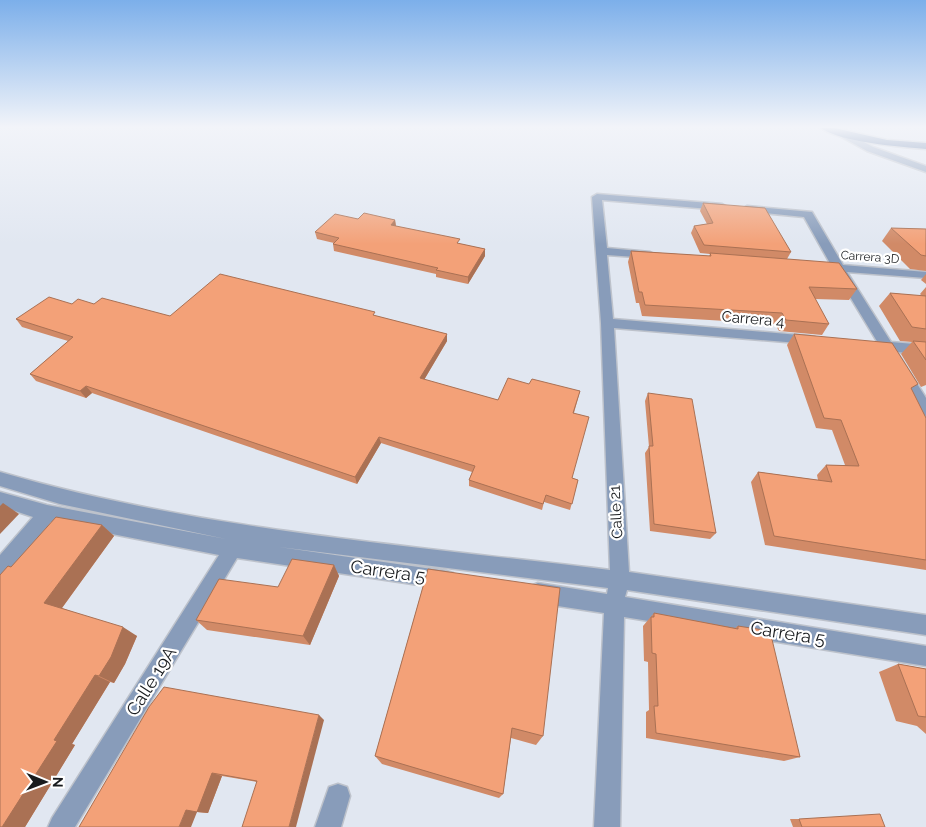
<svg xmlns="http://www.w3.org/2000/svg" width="926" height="827" font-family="Raleway,sans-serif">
	<rect width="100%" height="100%" fill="#e1e7f1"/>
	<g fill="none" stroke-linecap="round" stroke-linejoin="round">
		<g stroke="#bdc2cb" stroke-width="3">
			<g id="minor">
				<path d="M836 130H842L873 147 926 166V172L867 151 836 134Z"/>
				<path d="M597 194 722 204 727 207 722 210 602 200 607 248 650 252 656 255 650 258 607 255 613 319 810 336 815 337 817 340 815 343 810 344 614 328 629 572 926 615V635L627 590 625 597 926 646V666L624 617 620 827H594L604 613 538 603 531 600 528 593 531 586 538 583 607 594 608 588 279 547 446 571 453 573 456 580 453 587 446 589 237 558 75 827H48L52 818 219 555 51 522 7 575 0 578V555L33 517 0 506V492L47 505 226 539 60 504 0 486V472C198 530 406 545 610 570L601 323 592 197Z"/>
				<path d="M747 206 812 212 843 265 926 272V278L847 272 891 342 926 345V355L897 352 926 398V416L921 414 882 351 877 349 875 346 878 343 835 272 827 268 831 265 804 217 743 211 742 209Z"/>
				<path d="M338 784 347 787 350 796 341 827H315L329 787Z"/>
			</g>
		</g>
		<g stroke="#bdc2cb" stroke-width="3">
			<path id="major" d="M821 128H834L887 140 926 143V149C901 147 840 142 821 128Z"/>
		</g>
		<use href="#minor" fill="#889cba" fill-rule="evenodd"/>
		<use href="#major" fill="#395b90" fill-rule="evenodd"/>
	</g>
	<g fill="#d18a67">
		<path d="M703 203 791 252 787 259 857 289 849 300 815 299 829 324 822 335 779 331 775 324 642 316 639 303H636L628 262 631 251 709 256 710 254 700 253 691 233 694 226 707 224 700 211Z"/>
		<path d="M358 219 395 220 396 226 460 244 485 249V256L468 284 436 277V274L334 251 333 244 334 243 317 239 315 232Z"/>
		<path d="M891 228 926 229V271L910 269 882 241Z"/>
		<path d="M926 274V284L921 280Z"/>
		<path d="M926 287V385L921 387 901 354 912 342 900 341 879 306 890 293 922 296 920 294Z"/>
		<path d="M72 304H94L170 316H376L447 334V341L424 380 498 400 529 384 580 391 574 413 572 478 578 480 570 510 544 502 542 510 469 486V480L472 472 381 443 357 484 92 393 86 398 36 381 30 374 68 341 22 327 16 319Z"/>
		<path d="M794 334 912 391 926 418V570L765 545 751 482 758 472 818 480 817 475 826 465H845L832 430 816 428 787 345Z"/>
		<path d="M648 393 716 533 710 539 650 531 645 453 649 447 645 401Z"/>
		<path d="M102 525 114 536 62 608 137 636 125 664 114 683 110 682 72 744 75 745 25 827 11 567Z"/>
		<path d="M334 565 339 576 310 645 207 630 196 620Z"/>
		<path d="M428 569 543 736 536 745 511 738 503 794 499 798 382 764 375 756Z"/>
		<path d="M654 613 735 628 738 626 800 757 784 761 646 738V712L649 710 648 662 644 661 643 626Z"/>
		<path d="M898 664 926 669V734L917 726 896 721 879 672Z"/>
		<path d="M324 720 257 782 222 776 208 813 197 812 79 827Z"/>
		<path d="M790 819H799L885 827H793Z"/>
	</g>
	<g fill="#aa7154">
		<path d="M395 220 396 227 391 225Z"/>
		<path d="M485 249V256L468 284V277Z"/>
		<path d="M447 334V341L421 385 420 378Z"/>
		<path d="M86 386 92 393 86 398 80 391Z"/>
		<path d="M379 437 381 443 357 484 355 477Z"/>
		<path d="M3 503 19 514 0 534V506Z"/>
		<path d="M102 525 114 536 59 612 44 603Z"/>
		<path d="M334 565 339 576 310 645 303 636Z"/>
		<path d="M123 627 137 636 125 664 114 683 99 676Z"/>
		<path d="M95 675 110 682 72 744 75 745 25 827H2L54 740Z"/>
		<path d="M319 715 324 720 296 827H289Z"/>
		<path d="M212 773 222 776 208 813 197 812 191 827H179L186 810Z"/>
	</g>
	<g fill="#f3a178" stroke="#aa7154">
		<path d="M703 203 765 208 791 252 704 245 694 226 713 223Z"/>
		<path d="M364 213 395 220 391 225 460 239 457 243 485 249 468 277 436 270 438 268 333 244 339 238 315 232 335 214 358 219Z"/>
		<path d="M891 228 926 229V256L921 255Z"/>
		<path d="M631 251 711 256 710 253 839 263 857 289 809 287 829 324 786 320 782 313 645 305 642 292H639Z"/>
		<path d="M220 274 375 312 373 315 447 334 420 378 498 400 508 378 529 384 532 379 580 391 573 413 589 417 572 478 578 480 572 504 546 495 543 504 469 480 475 466 379 437 355 477 86 386 80 391 30 374 73 337 16 319 49 297 72 304 78 299 94 304 102 298 170 316Z"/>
		<path d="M890 293 926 296V329L912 327Z"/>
		<path d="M794 334 892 343 918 384 911 388 926 418V560L774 536 758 472 832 482 826 465 859 466 841 420 824 418Z"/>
		<path d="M913 341 926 342V360Z"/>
		<path d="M648 393 692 399 716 533 654 524 649 446H653Z"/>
		<path d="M56 517 102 525 44 603 123 627 111 657 99 676 95 675 54 740 57 741 2 827H0V575L8 566 11 567Z"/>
		<path d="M292 559 334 565 303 636 196 620 219 579 278 587Z"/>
		<path d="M428 569 560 588 543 736 512 728 503 794 375 756Z"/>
		<path d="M654 613 738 629V626L770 631 800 757 656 733 654 706H658L656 654 652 653 651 617H654Z"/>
		<path d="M898 664 926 669V717L918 716Z"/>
		<path d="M164 687 319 715 289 827H242L257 781 212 773 197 812 186 810 179 827H79L149 707Z"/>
		<path d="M880 814 885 827H802L799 819Z"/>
	</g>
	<linearGradient id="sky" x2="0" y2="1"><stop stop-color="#7cafea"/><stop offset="0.52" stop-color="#f2f4f9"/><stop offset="1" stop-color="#f2f4f9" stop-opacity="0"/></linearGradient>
	<rect width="926" height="244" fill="url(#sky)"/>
	<g text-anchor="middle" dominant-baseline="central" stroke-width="4.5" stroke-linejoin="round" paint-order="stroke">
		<g font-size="12" fill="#181b1e" stroke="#fff">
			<text transform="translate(870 257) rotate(4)">Carrera 3D</text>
		</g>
		<g font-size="15" fill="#181b1e" stroke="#fff">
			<text transform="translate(753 319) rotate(5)">Carrera 4</text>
			<text transform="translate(616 512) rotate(-93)">Calle 21</text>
		</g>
		<g font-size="18" fill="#181b1e" stroke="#fff">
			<text transform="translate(388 571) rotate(8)">Carrera 5</text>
			<text transform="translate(788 633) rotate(9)">Carrera 5</text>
			<text transform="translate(151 681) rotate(-58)">Calle 19A</text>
		</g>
	</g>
	<g transform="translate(45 782) rotate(91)" stroke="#ffffff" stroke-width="4" paint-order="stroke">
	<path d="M0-4L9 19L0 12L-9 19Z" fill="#181b1e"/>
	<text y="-8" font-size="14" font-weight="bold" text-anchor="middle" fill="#181b1e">N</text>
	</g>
</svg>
